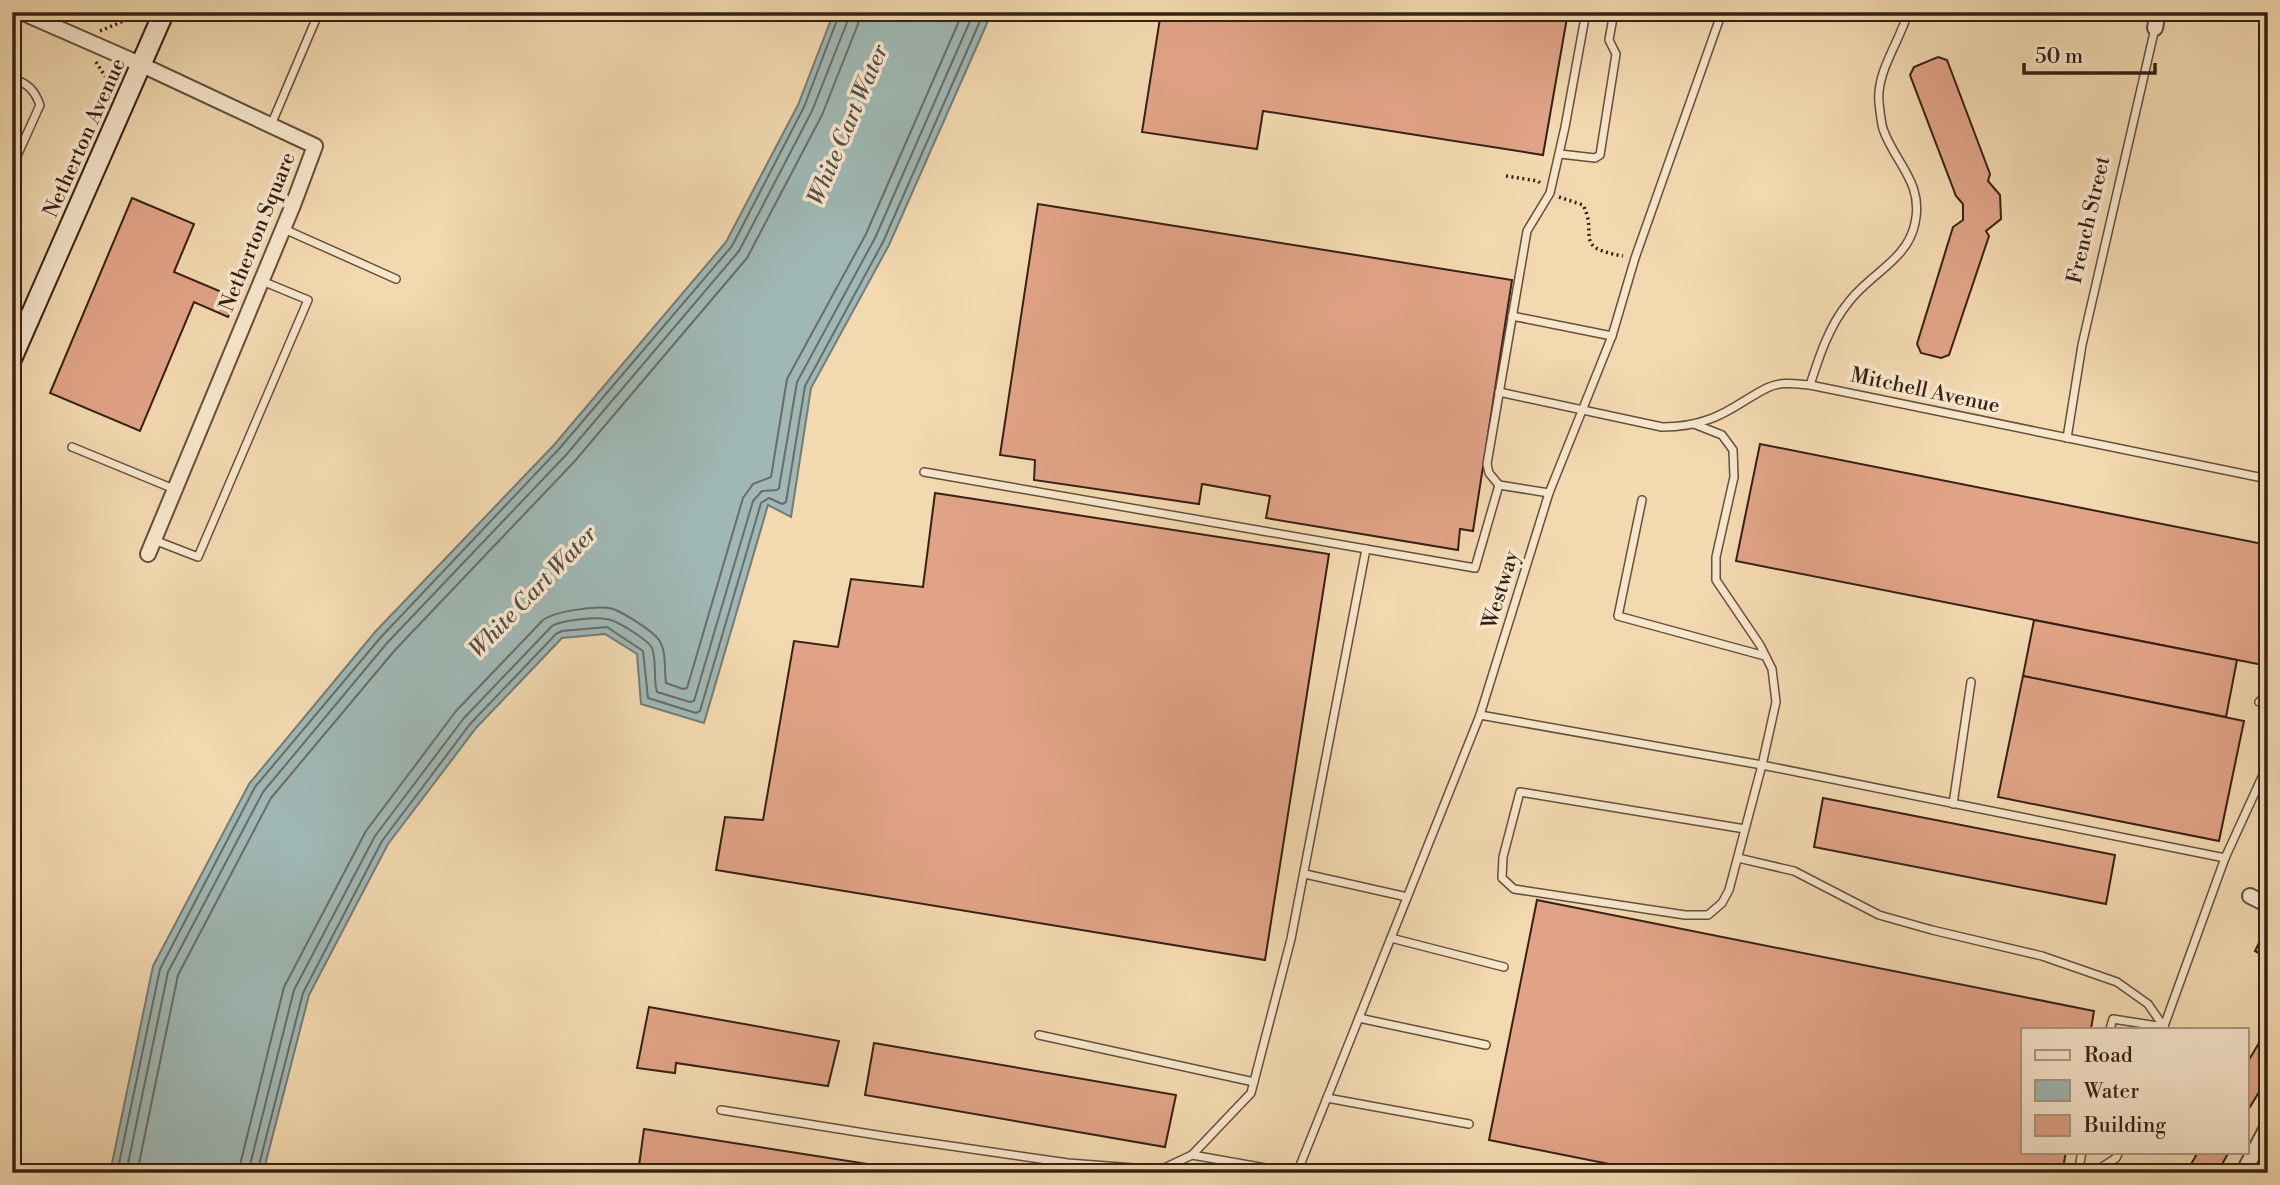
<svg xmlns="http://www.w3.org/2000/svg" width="2280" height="1185" font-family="'Libre Bodoni',serif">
	<rect width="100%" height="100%" fill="#f3d9b0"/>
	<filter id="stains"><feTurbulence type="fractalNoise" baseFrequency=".00286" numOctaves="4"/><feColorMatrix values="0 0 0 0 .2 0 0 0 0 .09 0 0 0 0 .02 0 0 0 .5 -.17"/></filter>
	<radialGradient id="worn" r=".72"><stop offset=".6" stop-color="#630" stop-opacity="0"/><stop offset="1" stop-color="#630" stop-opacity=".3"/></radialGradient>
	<path fill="#9fb8b5" stroke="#757b75" stroke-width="2" d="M834 12H992L889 245 811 388 791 517 768 505 704 723 641 704 637 654 605 634 562 638 476 728 388 844 309 995 263 1173H110L153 966 249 784 375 632 554 445 726 242 798 105Z"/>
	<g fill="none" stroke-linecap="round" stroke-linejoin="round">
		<g stroke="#6a6c66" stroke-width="2">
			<path d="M117 1173 160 969 255 787 381 637 559 449 732 246 804 107 840 12"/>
			<path d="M126 1173 168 972 263 792 387 643 566 455 739 251 812 111 848 20 849 12"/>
			<path d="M137 1173 178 975 271 798 395 650 574 462 747 258 822 115 858 24 860 12"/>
			<path d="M238 1173 284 987 366 831 456 711 543 620C555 611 599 605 613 609 624 613 653 631 659 640 667 652 664 670 666 683L683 689 687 688 743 498 753 484 771 477 787 379 866 234 963 12"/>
			<path d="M248 1173 294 990 375 836 464 718 552 626C562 620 594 617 606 619 615 619 648 640 652 648 657 661 653 679 657 692L690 702 694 701 753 501 762 491 777 490 779 488 797 382 875 238 974 12"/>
			<path d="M257 1173 303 993 382 841 470 724 556 634 562 631 607 627 643 651 648 698 696 713 700 711 761 503 769 498 782 504 786 502 805 386 883 242 984 12"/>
		</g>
	</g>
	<g fill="#e1a387" stroke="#362016" stroke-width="2">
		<path d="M1161 12H1568L1543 155 1263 111 1257 149 1142 132Z"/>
		<path d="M2211 12H2268V23Z"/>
		<path d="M1938 57 1947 60 1990 174 1988 181 2000 195 2001 219 1986 231 1989 236 1949 355 1941 358 1921 353 1917 344 1953 227 1963 220V204L1956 196 1910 75 1914 67Z"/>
		<path d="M132 198 194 224 174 272 236 298 228 317 194 302 140 431 50 393Z"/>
		<path d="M1038 204 1512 280 1473 531 1460 529 1458 550 1266 518 1270 496 1202 484 1199 504 1034 480 1035 460 1000 455Z"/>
		<path d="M1760 444 2268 545V666L1736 561Z"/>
		<path d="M935 493 1329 554 1265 960 716 870 725 817 763 820 794 641 838 647 851 579 923 587Z"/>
		<path d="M2034 620 2237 660 2226 717 2023 676Z"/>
		<path d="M2023 676 2244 721 2219 841 1998 797Z"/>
		<path d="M1823 798 2115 855 2106 904 1814 847Z"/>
		<path d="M1537 900 2094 1011 2091 1029H2023V1152H2066L2062 1173H1654L1489 1140Z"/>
		<path d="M2267 927H2268V958L2255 951Z"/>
		<path d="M649 1007 839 1041 828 1086 676 1063 675 1073 637 1068Z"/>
		<path d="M2268 1028V1077L2247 1112V1063Z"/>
		<path d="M874 1043 1176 1095 1165 1147 865 1095Z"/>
		<path d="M644 1129 925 1173H638Z"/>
		<path d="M2198 1152H2229L2217 1173H2186Z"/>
	</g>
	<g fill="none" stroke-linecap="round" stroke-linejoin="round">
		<g stroke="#654e3c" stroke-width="10">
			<g id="lane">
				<path d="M12 78C28 84 34 89 40 105L12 167"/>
				<path d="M271 125 319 12"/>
				<path d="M1560 154 1595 158 1600 155 1616 54 1609 40 1614 12"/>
				<path d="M284 229 396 279"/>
				<path d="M1512 316 1612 336"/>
				<path d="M1810 385C1819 357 1829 326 1848 303 1869 274 1908 260 1915 223 1924 183 1895 163 1883 129 1881 122 1880 111 1879 103 1876 71 1900 42 1908 12"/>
				<path d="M1499 392 1662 427C1679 427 1694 425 1710 419 1731 412 1748 397 1767 388 1781 381 1796 384 1810 385L2268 479"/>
				<path d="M1694 424 1722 435 1733 450 1734 477 1716 557V580L1760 645 1772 669 1776 702 1762 765 1729 890 1722 903 1708 915H1685L1514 889 1502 878 1503 857 1520 792 1745 829"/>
				<path d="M2067 438 2082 345 2155 28"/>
				<path d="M72 447 174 489"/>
				<path d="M924 472 1475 568 1499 485 1549 493"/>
				<path d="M1499 485 1489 473 1487 464 1527 231 1550 193 1565 127 1586 12"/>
				<path d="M1642 500 1618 616 1765 656"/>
				<path d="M154 540 198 557 308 300 262 281"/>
				<path d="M2259 702 2268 693"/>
				<path d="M1480 715 1762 765 2225 858"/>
				<path d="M1953 804 1971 682"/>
				<path d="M1738 858 1794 871 1879 915 1932 930 2042 956 2117 982 2148 1004 2164 1027 2113 1019 2110 1029"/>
				<path d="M1305 874 1407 897"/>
				<path d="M1391 938 1504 967"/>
				<path d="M1359 1018 1486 1045"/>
				<path d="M2163 1029 2225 858 2268 764"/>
				<path d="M1039 1035 1254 1082"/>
				<path d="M1327 1098 1469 1124"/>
				<path d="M721 1110 889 1137 1068 1163 1160 1170 1192 1155 1251 1093 1291 939 1366 549"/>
				<path d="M1192 1155 1295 1173"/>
				<path d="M1297 1173 1480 715 1549 493 1612 336 1635 258 1722 12"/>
				<path d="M2078 1173 2082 1152"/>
				<path d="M2093 1173 2116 1158 2119 1152"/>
			</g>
		</g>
		<g stroke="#654e3c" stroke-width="18">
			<g id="street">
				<path d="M21 12 142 65 315 146 293 205 148 554"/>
				<path d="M2155 28 2158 12"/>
				<path d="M2250 896 2268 905"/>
				<path d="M2243 1173 2268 1126"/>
			</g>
		</g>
		<g stroke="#362016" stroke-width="23">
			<path id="secondary" d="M12 358 164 12"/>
		</g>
		<g stroke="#362016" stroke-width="3.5" stroke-dasharray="2 3.5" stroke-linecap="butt">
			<path d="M100 31 138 15 139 12"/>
			<path d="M96 62 110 84 109 89"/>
			<path d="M1506 176 1538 181 1542 185"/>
			<path d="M1559 197 1583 205C1599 236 1571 247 1623 256"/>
		</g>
		<use href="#lane" stroke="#f7e6cc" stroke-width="7"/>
		<use href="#street" stroke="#f7e6cc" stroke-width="14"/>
		<use href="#secondary" stroke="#f7e6cc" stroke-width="19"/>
	</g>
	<g text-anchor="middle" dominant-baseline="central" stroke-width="7" stroke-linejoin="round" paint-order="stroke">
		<g font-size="21" fill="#362016" stroke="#f7e6cc">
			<text transform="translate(85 138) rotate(-66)">Netherton Avenue</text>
			<text transform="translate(2089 220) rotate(-77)">French Street</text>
			<text transform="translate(258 232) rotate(-68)">Netherton Square</text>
			<text transform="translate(1925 391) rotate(12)">Mitchell Avenue</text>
			<text transform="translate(1501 590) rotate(-73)">Westway</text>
		</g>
		<g font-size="23" font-style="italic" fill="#564e46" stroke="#f7e6cc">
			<text transform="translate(848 125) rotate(-67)">White Cart Water</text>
			<text transform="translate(533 592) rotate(-46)">White Cart Water</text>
		</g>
	</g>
	<rect width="2280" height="1185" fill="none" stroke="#f3d9b0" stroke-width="42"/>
	<rect x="14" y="14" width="2252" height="1157" fill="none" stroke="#362016" stroke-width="3.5"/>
	<rect x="21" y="21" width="2238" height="1143" fill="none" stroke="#362016" stroke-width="2"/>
	<rect x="2021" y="1028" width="228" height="126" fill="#f7e6cc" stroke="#aa9783" stroke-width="2"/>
	<rect x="2035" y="1050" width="35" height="10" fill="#f7e6cc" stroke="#aa9783" stroke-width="2"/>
	<text x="2084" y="1062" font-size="21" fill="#362016">Road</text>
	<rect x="2035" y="1080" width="35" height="21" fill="#9fb8b5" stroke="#aa9783" stroke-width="2"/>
	<text x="2084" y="1098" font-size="21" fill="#362016">Water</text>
	<rect x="2035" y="1115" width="35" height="21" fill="#e1a387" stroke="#aa9783" stroke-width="2"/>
	<text x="2084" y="1132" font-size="21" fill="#362016">Building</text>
	<path d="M2024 63v10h131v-10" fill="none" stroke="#362016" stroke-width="3.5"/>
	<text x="2035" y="63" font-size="21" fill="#362016" stroke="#f7e6cc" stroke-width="5" paint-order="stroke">50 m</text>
	<rect width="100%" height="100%" filter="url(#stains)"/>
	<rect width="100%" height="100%" fill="url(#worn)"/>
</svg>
